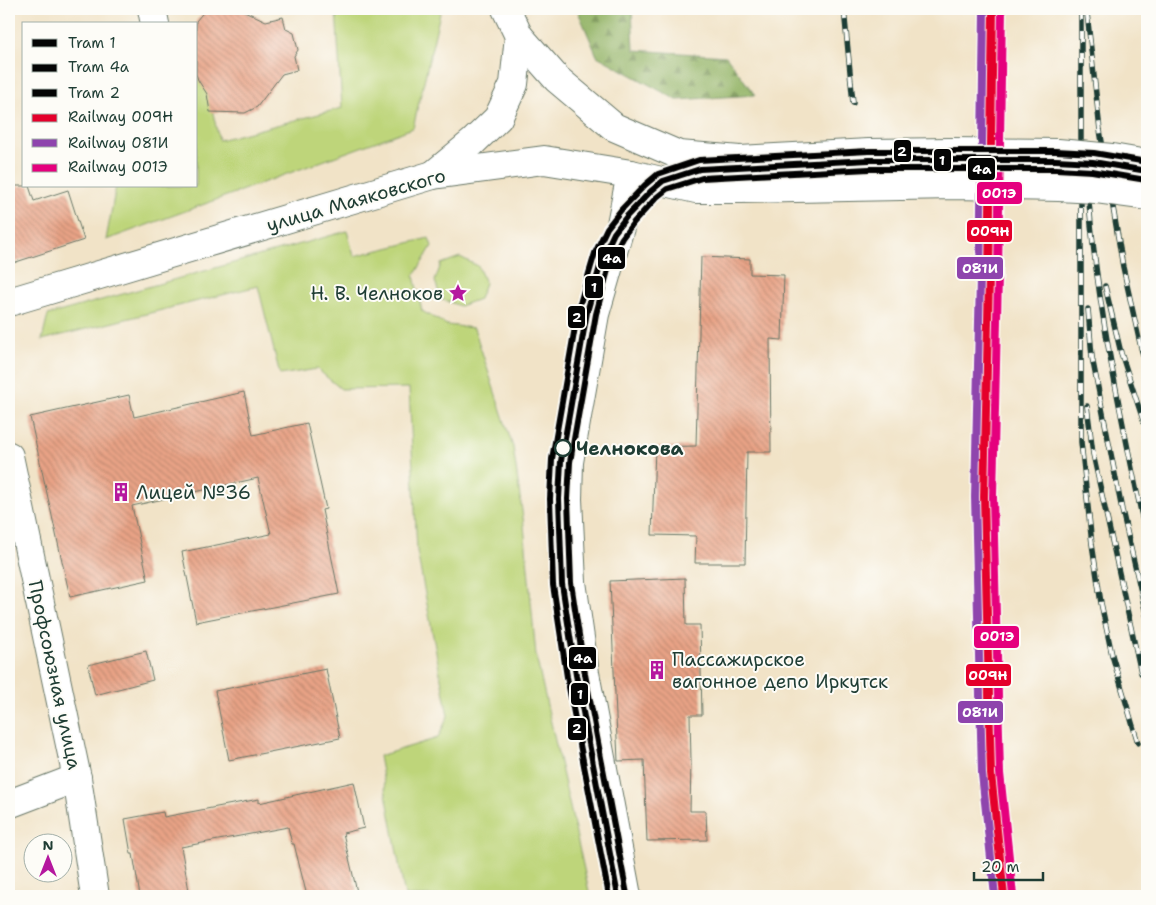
<svg xmlns="http://www.w3.org/2000/svg" width="1156" height="905" font-family="'Shantell Sans',sans-serif">
	<defs>
		<pattern id="forest-firs" width="22" height="20" patternUnits="userSpaceOnUse" patternTransform="scale(1.25)"><rect width="22" height="20" fill="#96b66a"/><path d="M5 1l3.5 6h-7zM16 11l3.5 6h-7z" fill="#7a9558"/></pattern>
		<pattern id="building-back-hatch" width="6" height="6" patternUnits="userSpaceOnUse" patternTransform="scale(1.25)"><rect width="6" height="6" fill="#e9a386"/><path d="M-1 5l2 2M0 0l6 6M5-1l2 2" fill="none" stroke="#bc866e"/></pattern>
	</defs>
	<rect width="100%" height="100%" fill="#fdfcf7"/>
	<filter id="ink" filterUnits="userSpaceOnUse"><feTurbulence type="fractalNoise" baseFrequency=".02" numOctaves="2"/><feDisplacementMap in="SourceGraphic" scale="10" xChannelSelector="R" yChannelSelector="G"/><feConvolveMatrix kernelMatrix="1 2 1 2 8 2 1 2 1" color-interpolation-filters="sRGB"/></filter>
	<filter id="wash" filterUnits="userSpaceOnUse"><feTurbulence type="fractalNoise" baseFrequency=".0096" numOctaves="4" result="noise"/><feDisplacementMap in="SourceGraphic" scale="20" xChannelSelector="R" yChannelSelector="G"/><feGaussianBlur stdDeviation="1.12" result="paint"/><feColorMatrix in="noise" values="0 0 0 0 0 0 0 0 0 0 0 0 0 0 0 0 0 1.4 0 .05"/><feComposite in="paint" operator="in"/></filter>
	<g filter="url(#wash)">
		<rect width="100%" height="100%" fill="#f1e3c7"/>
		<path fill="url(#forest-firs)" stroke="#5a7a4f" d="M577 9H632L634 50 726 56 755 95 677 100 597 56Z"/>
		<g fill="#bed57a" stroke="#6e8957">
			<path d="M336 9H441L413 128 106 240 116 186H196V37L219 140 342 108Z"/>
			<path d="M347 231 354 256 429 238 432 246 414 276 422 311 447 325 474 328 513 447 524 525 536 656 590 896H405L379 756 438 738 448 716 417 551 409 388 341 389 317 369 280 375 258 286 42 340 48 315Z"/>
			<path d="M460 257 478 266 485 283 479 299 460 306 441 299 435 281 441 264Z"/>
		</g>
		<g id="blocks">
			<g fill="url(#building-back-hatch)">
				<path d="M206 9H240L266 21 283 17 286 29 294 33 298 50 294 56 297 70 282 74 257 107 245 113 210 112 207 94 198 80 196 74V21Z"/>
				<path d="M9 186H29L34 201 68 190 84 240 13 263 9 249Z"/>
				<path d="M701 257 750 259V274L784 275 782 340 770 339 771 452H747L745 563H695L696 536 652 535 655 447 696 446Z"/>
				<path d="M244 392 253 435 307 423 326 509 322 510 339 594 196 622 182 552 271 534 258 478 132 506 148 580 70 597 30 417 129 395 134 417Z"/>
				<path d="M685 578 686 625H700L702 715H690L691 761 690 811H706L707 840 647 841 644 760 618 761 610 581Z"/>
				<path d="M146 651 153 680 95 695 88 665Z"/>
				<path d="M326 669 340 738 229 760 215 691Z"/>
				<path d="M354 782 364 828 343 833 358 896H307L294 844H292L288 827 181 847 190 896H140L133 854H131L125 819 163 812 164 817 259 799V803Z"/>
			</g>
		</g>
	</g>
	<g filter="url(#ink)">
		<use href="#blocks" fill-opacity="0" stroke="#687767" stroke-width="1"/>
		<g fill="none" stroke-linecap="round" stroke-linejoin="round">
			<g stroke="#687767" stroke-width="30">
				<g id="minor">
					<path d="M152 9 155 24"/>
					<path d="M9 456 77 778 95 896"/>
					<path d="M9 804 77 778"/>
					<path d="M627 896 585 673 572 582 568 499 569 462 595 314 621 224 631 174"/>
				</g>
			</g>
			<g stroke="#687767" stroke-width="30">
				<g id="major">
					<path d="M506 9 519 36 557 79 614 127 679 155 740 160"/>
					<path d="M433 175 473 142 498 118 514 84 519 36"/>
					<path d="M9 302 433 175 544 160 631 174 696 189H740"/>
				</g>
			</g>
			<use href="#minor" stroke="#fff" stroke-width="28"/>
			<use href="#major" stroke="#fff" stroke-width="28"/>
			<g stroke="#1f3d34" stroke-width="5.5">
				<g id="rail">
					<path d="M844 9 853 103"/>
					<path d="M1081 9V442L1092 544 1101 603 1112 655 1138 743"/>
					<path d="M1087 13 1100 130 1123 267 1141 348 1147 367"/>
					<path d="M1088 188C1096 307 1123 424 1147 541"/>
					<path d="M1105 286 1121 353 1147 432"/>
					<path d="M1088 309 1092 357 1122 510 1147 618"/>
					<path d="M1087 406 1093 454 1141 673"/>
				</g>
			</g>
			<use href="#rail" stroke="#fdfcf7" stroke-width="4" stroke-dasharray="11" stroke-linecap="butt"/>
			<g stroke="#687767" stroke-width="30" stroke-linecap="butt">
				<g id="major-bridge">
					<path d="M740 160 869 153 950 152 1058 153 1112 158 1147 164"/>
					<path d="M740 189 953 185 1059 187 1095 189 1147 196"/>
				</g>
			</g>
			<use href="#major-bridge" stroke="#fff" stroke-width="28"/>
			<g stroke="#fdfcf7" stroke-width="11">
				<path id="rail-1" d="M993 9 989 277 984 497 991 774 1004 896"/>
			</g>
			<g stroke="#fdfcf7" stroke-width="11">
				<path id="rail-2" d="M984 9 980 277 975 497 982 774 995 896"/>
			</g>
			<g stroke="#fdfcf7" stroke-width="11">
				<path id="rail-3" d="M1002 9 998 277 993 497 1000 773 1013 895"/>
			</g>
			<use href="#rail-1" stroke="#e4002b" stroke-width="8"/>
			<use href="#rail-2" stroke="#8e44ad" stroke-width="8"/>
			<use href="#rail-3" stroke="#e5007d" stroke-width="8"/>
			<g stroke="#fdfcf7" stroke-width="10">
				<path id="tram-1" d="M618 896 576 675 562 584 559 499 561 461 587 312 603 256 614 233 627 216 651 191 663 181 700 169 869 160H1056L1093 162 1147 171"/>
			</g>
			<g stroke="#fdfcf7" stroke-width="10">
				<path id="tram-2" d="M627 894 585 674 571 583 568 499 570 462 596 314 611 259 622 238 634 222 657 197 667 189 702 178 869 169H1056L1092 171 1146 180"/>
			</g>
			<g stroke="#fdfcf7" stroke-width="10">
				<path id="tram-3" d="M609 896 567 677 553 585 550 499 552 459 578 310 595 253 607 228 621 210 645 185 658 174 699 160 869 151H1056L1094 153 1147 162"/>
			</g>
			<use href="#tram-1" stroke="#050505" stroke-width="6"/>
			<use href="#tram-2" stroke="#050505" stroke-width="6"/>
			<use href="#tram-3" stroke="#050505" stroke-width="6"/>
		</g>
	</g>
	<defs>
		<g id="sight-bare" transform="scale(1.5)"><path d="M0-6L1.8-2.2L6-1.7L2.9 1.2L3.7 5.4L0 3.3L-3.7 5.4L-2.9 1.2L-6-1.7L-1.8-2.2Z" fill="#b5179e" stroke="#fdfcf7" stroke-width="2.5" paint-order="stroke"/></g>
		<g id="building-bare" transform="scale(1.5)"><path d="M-4-6H4V6H1V3H-1V6H-4ZM-2.5-4.3h1.7v1.8h-1.7ZM.8-4.3h1.7v1.8H.8ZM-2.5-1h1.7V.8h-1.7ZM.8-1h1.7V.8H.8Z" fill="#b5179e" stroke="#fdfcf7" stroke-width="2.5" paint-order="stroke"/></g>
	</defs>
	<g fill-rule="evenodd">
		<use href="#sight-bare" x="458" y="293"/>
		<use href="#building-bare" x="121" y="492"/>
		<use href="#building-bare" x="657" y="670"/>
	</g>
	<circle fill="#fdfcf7" stroke="#1f3d34" stroke-width="2.5" cx="563" cy="448" r="8"/>
	<g text-anchor="middle" dominant-baseline="central" stroke-width="4" stroke-linejoin="round" paint-order="stroke">
		<g font-size="19" fill="#1f3d34" stroke="#fdfcf7">
			<text transform="translate(356 200) rotate(-16)">улица Маяковского</text>
			<text transform="translate(55 675) rotate(78)">Профсоюзная улица</text>
		</g>
		<g font-size="19" fill="#1f3d34" stroke="#fdfcf7" text-anchor="start">
			<text x="443" y="293" text-anchor="end">Н. В. Челноков</text>
			<text x="136" y="492">Лицей №36</text>
			<text x="672" y="659">Пассажирское<tspan x="672" dy="22">вагонное депо Иркутск</tspan></text>
		</g>
		<g font-size="19" font-weight="bold" fill="#1f3d34" stroke="#fdfcf7" text-anchor="start">
			<text x="576" y="448">Челнокова</text>
		</g>
	</g>
	<g stroke="#fdfcf7" stroke-width="2">
		<rect x="893" y="139" width="19" height="24" rx="5" fill="#050505"/>
		<rect x="933" y="148" width="19" height="24" rx="5" fill="#050505"/>
		<rect x="967" y="157" width="29" height="24" rx="5" fill="#050505"/>
		<rect x="976" y="181" width="47" height="24" rx="5" fill="#e5007d"/>
		<rect x="966" y="219" width="47" height="24" rx="5" fill="#e4002b"/>
		<rect x="597" y="246" width="29" height="24" rx="5" fill="#050505"/>
		<rect x="956" y="256" width="48" height="24" rx="5" fill="#8e44ad"/>
		<rect x="584" y="275" width="20" height="24" rx="5" fill="#050505"/>
		<rect x="567" y="305" width="19" height="24" rx="5" fill="#050505"/>
		<rect x="973" y="625" width="47" height="24" rx="5" fill="#e5007d"/>
		<rect x="568" y="646" width="29" height="24" rx="5" fill="#050505"/>
		<rect x="965" y="663" width="47" height="24" rx="5" fill="#e4002b"/>
		<rect x="570" y="682" width="19" height="24" rx="5" fill="#050505"/>
		<rect x="957" y="700" width="47" height="24" rx="5" fill="#8e44ad"/>
		<rect x="567" y="717" width="20" height="24" rx="5" fill="#050505"/>
	</g>
	<g font-size="14" text-anchor="middle" font-weight="bold" fill="#fff">
		<text x="902" y="156">2</text>
		<text x="942" y="165">1</text>
		<text x="982" y="174">4a</text>
		<text x="999" y="198">001Э</text>
		<text x="990" y="236">009Н</text>
		<text x="612" y="263">4a</text>
		<text x="980" y="273">081И</text>
		<text x="594" y="292">1</text>
		<text x="577" y="322">2</text>
		<text x="997" y="641">001Э</text>
		<text x="583" y="663">4a</text>
		<text x="988" y="680">009Н</text>
		<text x="580" y="699">1</text>
		<text x="980" y="717">081И</text>
		<text x="577" y="733">2</text>
	</g>
	<rect width="1156" height="905" fill="none" stroke="#fdfcf7" stroke-width="30"/>
	<rect x="22" y="22" width="175" height="165" fill="#fdfcf7" stroke="#a4b0a9"/>
	<rect x="32" y="39" width="25" height="8" fill="#050505" stroke="#a4b0a9"/>
	<text x="68" y="48" font-size="15" fill="#1f3d34">Tram 1</text>
	<rect x="32" y="64" width="25" height="8" fill="#050505" stroke="#a4b0a9"/>
	<text x="68" y="72" font-size="15" fill="#1f3d34">Tram 4a</text>
	<rect x="32" y="89" width="25" height="8" fill="#050505" stroke="#a4b0a9"/>
	<text x="68" y="98" font-size="15" fill="#1f3d34">Tram 2</text>
	<rect x="32" y="114" width="25" height="8" fill="#e4002b" stroke="#a4b0a9"/>
	<text x="68" y="122" font-size="15" fill="#1f3d34">Railway 009Н</text>
	<rect x="32" y="139" width="25" height="8" fill="#8e44ad" stroke="#a4b0a9"/>
	<text x="68" y="148" font-size="15" fill="#1f3d34">Railway 081И</text>
	<rect x="32" y="164" width="25" height="8" fill="#e5007d" stroke="#a4b0a9"/>
	<text x="68" y="172" font-size="15" fill="#1f3d34">Railway 001Э</text>
	<g transform="translate(48 858)"><circle r="24" fill="#fdfcf7" stroke="#a4b0a9"/>
	<path d="M0-4L9 19L0 12L-9 19Z" fill="#b5179e"/>
	<text y="-8" font-size="14" font-weight="bold" text-anchor="middle" fill="#1f3d34">N</text>
	</g>
	<path d="M974 872v8h69v-8" fill="none" stroke="#1f3d34" stroke-width="2.5"/>
	<text x="981" y="872" font-size="15" fill="#1f3d34" stroke="#fdfcf7" stroke-width="4" paint-order="stroke">20 m</text>
</svg>
